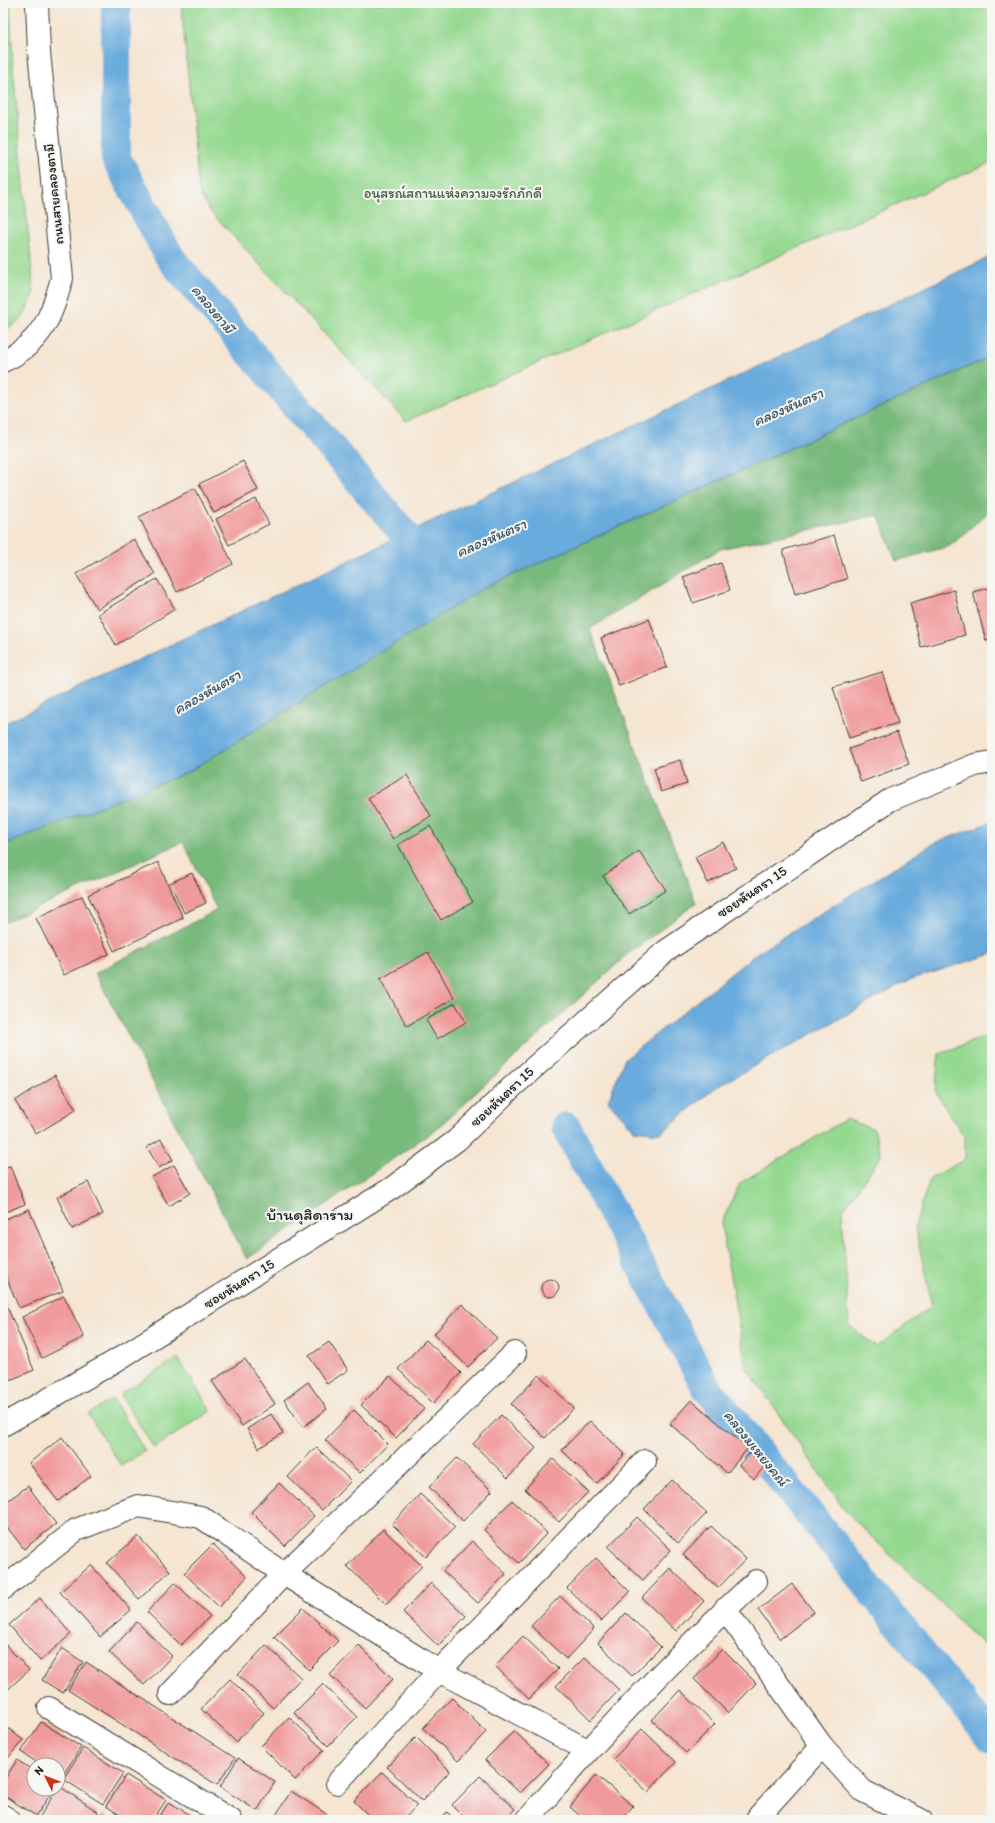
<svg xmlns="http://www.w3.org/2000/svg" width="995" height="1823" font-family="Itim,'Playpen Sans Thai',sans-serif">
	<rect width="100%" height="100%" fill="#f6f6f2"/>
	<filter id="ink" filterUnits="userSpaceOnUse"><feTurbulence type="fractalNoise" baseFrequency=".025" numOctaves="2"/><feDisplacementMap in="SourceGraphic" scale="8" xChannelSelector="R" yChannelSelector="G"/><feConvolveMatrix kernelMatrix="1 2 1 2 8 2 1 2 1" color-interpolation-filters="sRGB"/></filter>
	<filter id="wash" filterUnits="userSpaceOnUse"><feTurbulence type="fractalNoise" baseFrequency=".012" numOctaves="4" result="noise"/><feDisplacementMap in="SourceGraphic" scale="16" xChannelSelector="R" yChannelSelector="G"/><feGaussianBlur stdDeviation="0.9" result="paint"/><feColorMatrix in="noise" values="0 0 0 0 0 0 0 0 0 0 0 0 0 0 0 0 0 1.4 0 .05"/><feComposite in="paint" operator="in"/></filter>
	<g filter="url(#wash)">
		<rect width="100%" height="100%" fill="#f5e5d1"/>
		<g fill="#95d991" stroke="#587a56">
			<path d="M3 3H10L13 68 34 294 21 320 3 331Z"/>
			<path d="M181 3H992V162L406 421 209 210 199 192Z"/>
			<path d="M992 1034V1653L847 1513 746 1367 721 1224 740 1183 846 1119 874 1129 881 1156 842 1211 849 1325 876 1347 932 1306 915 1226 930 1179 965 1159V1138L935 1091 939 1054Z"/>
			<path d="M178 1358 211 1411 154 1448 120 1394Z"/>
			<path d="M113 1399 145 1451 121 1466 88 1414Z"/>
		</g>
		<path fill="#78b97b" stroke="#4a6a4c" d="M992 356V509L950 546 896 561 878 515 720 549 590 629 696 903 627 955 435 1130 247 1259 95 973 217 910 183 842 3 923V845L188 772 482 589Z"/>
		<g fill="#69abdd" stroke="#42647c">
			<path d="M992 256V356L482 589 188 772 3 845V724Z"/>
			<path d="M992 822V954L909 980 715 1088 661 1133 634 1130 608 1101 624 1060 757 953 934 843Z"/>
		</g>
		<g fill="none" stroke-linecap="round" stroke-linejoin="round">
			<g stroke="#69abdd" stroke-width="30">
				<path d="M116 3V158L171 259 430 564"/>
				<path d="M566 1127 707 1388 992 1739"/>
			</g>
		</g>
		<g id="blocks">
			<g fill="#f09b9b">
				<path d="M243 461 258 490 214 513 199 484Z"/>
				<path d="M195 488 233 564 177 592 139 517Z"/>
				<path d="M256 499 269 524 229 545 216 519Z"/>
				<path d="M834 535 847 579 795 594 783 550Z"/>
				<path d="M134 539 155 574 97 609 76 574Z"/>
				<path d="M721 563 730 590 693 603 683 577Z"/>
				<path d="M157 579 175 609 116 645 98 614Z"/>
				<path d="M992 587V639L986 641 973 592Z"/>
				<path d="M954 590 965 635 921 647 910 603Z"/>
				<path d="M649 619 667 667 619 686 601 638Z"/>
				<path d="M882 672 898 723 849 738 833 687Z"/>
				<path d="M897 732 909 764 861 782 849 749Z"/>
				<path d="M680 760 687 784 661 792 654 768Z"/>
				<path d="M407 775 431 816 393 839 368 798Z"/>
				<path d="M430 826 473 902 441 920 398 845Z"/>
				<path d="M723 842 736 868 708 883 695 857Z"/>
				<path d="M639 851 666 890 629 914 603 876Z"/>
				<path d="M158 862 183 918 114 951 88 895Z"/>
				<path d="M192 873 206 903 184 913 170 883Z"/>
				<path d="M82 896 109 954 64 975 36 918Z"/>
				<path d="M428 952 454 998 407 1026 380 979Z"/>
				<path d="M455 1003 466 1022 437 1039 426 1020Z"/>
				<path d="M55 1075 76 1110 36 1134 15 1101Z"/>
				<path d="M161 1139 173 1160 159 1168 147 1147Z"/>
				<path d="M174 1165 190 1193 169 1206 152 1177Z"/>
				<path d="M10 1166 25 1204 3 1213V1169Z"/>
				<path d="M88 1182 103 1214 72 1229 57 1197Z"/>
				<path d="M29 1209 63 1291 19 1308 3 1269V1220Z"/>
				<circle cx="550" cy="1288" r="9"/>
				<path d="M64 1296 84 1337 42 1358 22 1317Z"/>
				<path d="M3 1297 34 1370 3 1383Z"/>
				<path d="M462 1304 497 1338 468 1367 434 1334Z"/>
				<path d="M426 1340 461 1373 433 1403 398 1369Z"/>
				<path d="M329 1342 348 1370 327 1384 309 1356Z"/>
				<path d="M245 1359 275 1404 242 1426 212 1381Z"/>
				<path d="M539 1375 574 1408 545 1438 511 1404Z"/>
				<path d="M390 1376 424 1409 396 1438 361 1405Z"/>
				<path d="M308 1382 327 1409 303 1427 284 1400Z"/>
				<path d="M691 1400 748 1448 727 1473 670 1424Z"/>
				<path d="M354 1410 388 1444 360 1473 325 1440Z"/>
				<path d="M271 1414 283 1433 259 1448 247 1429Z"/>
				<path d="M501 1415 536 1448 508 1478 473 1444Z"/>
				<path d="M590 1421 625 1454 596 1484 562 1450Z"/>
				<path d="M62 1437 91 1476 58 1501 29 1463Z"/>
				<path d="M316 1447 351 1481 322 1510 288 1477Z"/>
				<path d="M750 1453 765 1466 754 1479 739 1465Z"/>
				<path d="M457 1458 492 1491 463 1521 429 1487Z"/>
				<path d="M553 1459 588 1492 559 1522 525 1489Z"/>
				<path d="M672 1480 707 1513 678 1543 644 1509Z"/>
				<path d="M279 1483 314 1516 285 1546 251 1512Z"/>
				<path d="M28 1486 56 1524 24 1549 3 1522V1504Z"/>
				<path d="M420 1494 455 1527 426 1557 392 1524Z"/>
				<path d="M512 1500 547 1533 519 1563 484 1530Z"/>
				<path d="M637 1517 671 1550 643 1580 608 1547Z"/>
				<path d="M711 1526 746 1559 718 1588 683 1555Z"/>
				<path d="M383 1529 422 1566 386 1604 347 1566Z"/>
				<path d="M138 1536 170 1571 139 1599 107 1563Z"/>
				<path d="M472 1541 506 1574 478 1603 443 1571Z"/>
				<path d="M213 1544 247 1577 219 1607 184 1573Z"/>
				<path d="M596 1558 630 1592 601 1621 567 1588Z"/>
				<path d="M91 1565 131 1610 100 1637 60 1592Z"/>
				<path d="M670 1568 704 1601 676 1631 642 1598Z"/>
				<path d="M175 1583 210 1616 181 1645 147 1612Z"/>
				<path d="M431 1583 466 1616 438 1646 403 1612Z"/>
				<path d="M792 1584 814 1612 780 1639 758 1610Z"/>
				<path d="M560 1596 594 1629 566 1659 531 1626Z"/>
				<path d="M40 1598 71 1634 40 1661 9 1625Z"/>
				<path d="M303 1608 338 1641 309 1670 274 1637Z"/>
				<path d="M626 1613 661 1647 632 1676 598 1643Z"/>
				<path d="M137 1622 172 1656 144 1685 109 1652Z"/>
				<path d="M523 1636 558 1669 529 1699 495 1666Z"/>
				<path d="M3 1642 29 1670 3 1694Z"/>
				<path d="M266 1645 301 1678 273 1708 238 1675Z"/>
				<path d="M359 1645 393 1679 365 1708 330 1675Z"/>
				<path d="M62 1648 83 1662 63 1693 42 1680Z"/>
				<path d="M722 1649 756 1683 728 1713 694 1679Z"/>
				<path d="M585 1657 619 1690 591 1720 556 1686Z"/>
				<path d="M86 1662 235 1758 217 1785 68 1690Z"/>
				<path d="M230 1679 264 1713 236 1742 201 1709Z"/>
				<path d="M323 1684 357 1717 328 1746 294 1713Z"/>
				<path d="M680 1690 715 1724 686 1753 652 1720Z"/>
				<path d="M452 1698 486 1732 458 1761 423 1728Z"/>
				<path d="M289 1717 324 1750 295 1780 261 1746Z"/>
				<path d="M41 1722 81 1747 61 1778 58 1776V1765H41L21 1752Z"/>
				<path d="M3 1724 23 1740 3 1764Z"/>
				<path d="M642 1729 676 1762 648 1792 613 1759Z"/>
				<path d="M514 1731 549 1764 520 1793 485 1760Z"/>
				<path d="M416 1737 450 1771 422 1801 387 1767Z"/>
				<path d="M83 1748 123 1773 103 1804 63 1779Z"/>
				<path d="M238 1758 275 1782 257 1811 220 1787Z"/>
				<path d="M17 1760 34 1771V1789H54L36 1816 3 1795V1782Z"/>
				<path d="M382 1772 417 1805 403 1820H373L354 1801Z"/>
				<path d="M126 1775 166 1800 153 1820H128L106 1806Z"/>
				<path d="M596 1775 633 1806 621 1820H585L570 1807Z"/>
				<path d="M480 1776 515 1809 504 1820H467L452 1805Z"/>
				<path d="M59 1786 98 1812 93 1820H43L39 1818Z"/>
				<path d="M291 1791 328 1815 325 1820H273Z"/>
				<path d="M169 1802 198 1820H157Z"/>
				<path d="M447 1812 455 1820H440Z"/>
				<path d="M102 1813 112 1820H98Z"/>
			</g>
		</g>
	</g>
	<g filter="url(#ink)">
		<use href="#blocks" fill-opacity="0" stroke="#3d3a37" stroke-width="1"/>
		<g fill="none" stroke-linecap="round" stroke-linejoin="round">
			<g stroke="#3d3a37" stroke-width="24">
				<g id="street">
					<path d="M3 1425 112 1363 392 1188 457 1140 512 1087 666 951 890 800 975 765 992 762"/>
					<path d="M3 1589 76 1530 138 1506 201 1517 284 1574 439 1671 587 1750"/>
					<path d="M725 1609 822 1746 863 1791 921 1820"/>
					<path d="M170 1694 284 1574 515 1353"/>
					<path d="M49 1708 231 1820"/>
					<path d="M337 1783 439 1671 645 1461"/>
					<path d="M3 1816 9 1820"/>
					<path d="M758 1817 822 1746"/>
					<path d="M527 1820C599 1737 675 1656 756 1581"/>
				</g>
			</g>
			<g stroke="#3d3a37" stroke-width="24">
				<path id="secondary" d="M3 361C41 344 52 316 62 278L39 52 37 3"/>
			</g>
			<use href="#street" stroke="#fff" stroke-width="22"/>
			<use href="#secondary" stroke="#fff" stroke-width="22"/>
		</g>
	</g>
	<g text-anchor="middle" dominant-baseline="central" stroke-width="4" stroke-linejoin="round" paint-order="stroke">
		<g font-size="14" fill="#465e45" stroke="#f6f6f2">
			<text x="453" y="193">อนุสรณ์สถานแห่งความจงรักภักดี</text>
		</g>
		<g font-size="14" fill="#1c1c1c" stroke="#f6f6f2">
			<text transform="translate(54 194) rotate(-96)">ถนนสายคลองตามี</text>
			<text transform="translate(752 892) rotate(-34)">ซอยหันตรา 15</text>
			<text transform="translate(502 1097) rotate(-43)">ซอยหันตรา 15</text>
			<text transform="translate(239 1284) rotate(-32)">ซอยหันตรา 15</text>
		</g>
		<g font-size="15" font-style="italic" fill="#3b5569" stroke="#f6f6f2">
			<text transform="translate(213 309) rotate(50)">คลองตามี</text>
			<text transform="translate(788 407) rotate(-24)">คลองหันตรา</text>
			<text transform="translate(491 538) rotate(-24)">คลองหันตรา</text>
			<text transform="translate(207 692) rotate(-30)">คลองหันตรา</text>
			<text transform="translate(756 1448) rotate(51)">คลองมเหยงคณ์</text>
		</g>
		<g font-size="16" fill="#1c1c1c" stroke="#f6f6f2">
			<text x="310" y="1214">บ้านดุสิดาราม</text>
		</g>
	</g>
	<rect width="995" height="1823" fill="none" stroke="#f6f6f2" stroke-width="16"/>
	<g transform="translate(46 1777) rotate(313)"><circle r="19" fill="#f6f6f2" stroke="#9f9f9c"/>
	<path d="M0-3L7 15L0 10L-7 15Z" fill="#c8321e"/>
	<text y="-6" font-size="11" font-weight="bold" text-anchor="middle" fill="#1c1c1c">N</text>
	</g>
</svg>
